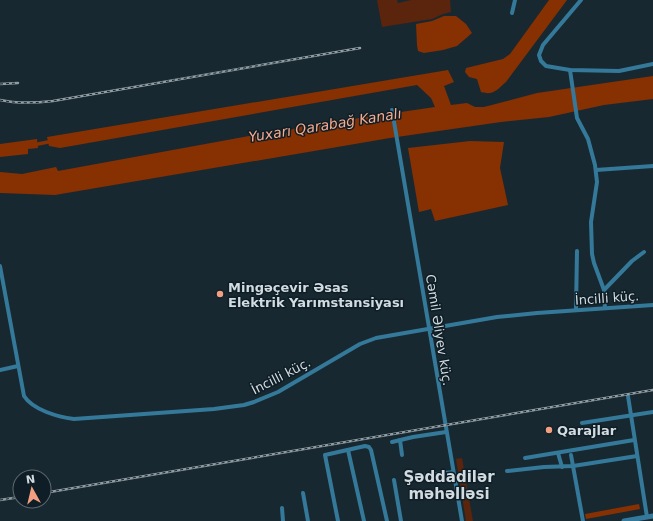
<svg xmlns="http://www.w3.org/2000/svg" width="653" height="521" font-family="'DejaVu Sans',sans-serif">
	<rect width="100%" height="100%" fill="#182830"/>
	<g fill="#5b240c">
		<path d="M377 0H397L398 3 411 0H450L451 12 443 14 432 19 382 27Z"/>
		<path d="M462 458 473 521H466L456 459Z"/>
	</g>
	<g fill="#873002">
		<path d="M549 0H567L506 82C498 89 493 96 481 92L477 79 469 77 465 72 466 68 503 59 510 54Z"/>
		<path d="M444 16H456L466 24 472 33 457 46 443 50 424 53 418 51 417 45 416 24 432 21Z"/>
		<path d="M448 70 454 82 444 86 451 105 467 103 475 107H484L537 93 653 76V99L604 105 549 117 501 122 390 138 55 195 0 193V172L22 174 56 167 58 171 249 136H260L267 140 283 138 288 131 298 127 435 107 431 98 417 85 60 148 49 146 47 137Z"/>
		<path d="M37 139 38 148 28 149V154L0 157V144Z"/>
		<path d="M470 141 504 142 500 168 508 205 435 221 431 209 419 212 408 148Z"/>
		<path d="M639 504 640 509 586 519 585 514Z"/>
	</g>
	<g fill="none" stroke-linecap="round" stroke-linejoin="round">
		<path stroke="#873002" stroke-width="3.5" d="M33 145 53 141"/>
		<g stroke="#347999" stroke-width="4">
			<path d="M581 0 543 45 539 55 541 61 546 66 570 70 619 71 653 64"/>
			<path d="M512 13 515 0"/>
			<path d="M570 70 577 118 588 139 595 165 597 182 591 222 592 254 594 263 604 290 605 308"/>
			<path d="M392 110 462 521"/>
			<path d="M596 170 653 166"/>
			<path d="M0 266 24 396C33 410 58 417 74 419L214 409 244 405 254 402 278 392 360 344 376 338 497 317 537 313 653 305"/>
			<path d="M604 290 632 261 644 252"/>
			<path d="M576 310 577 251"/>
			<path d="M0 370 18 366"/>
			<path d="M628 396 647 517"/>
			<path d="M582 423 653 412"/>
			<path d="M400 440 402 455"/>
			<path d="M392 442 413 437 446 432"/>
			<path d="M348 450 364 521"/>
			<path d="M558 453 562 467"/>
			<path d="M571 455 583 521"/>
			<path d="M525 458 634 440"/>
			<path d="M507 471 544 467 573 466 637 456"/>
			<path d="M413 477 453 472"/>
			<path d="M394 480 401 521"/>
			<path d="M303 493 308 521"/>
			<path d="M282 508 283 521"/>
			<path d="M338 521 325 455 365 446 369 447 371 450 387 521"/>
		</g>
		<path stroke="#347999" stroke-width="5" d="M624 521 653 516"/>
		<g stroke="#919da3" stroke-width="2.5">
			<g id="rail">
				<path d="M0 84 18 83"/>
				<path d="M0 100C18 104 35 103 53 101L360 48"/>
				<path d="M44 493 653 390"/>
				<path d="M0 500 20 497"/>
			</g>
		</g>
		<use href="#rail" stroke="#0f1e26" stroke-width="1" stroke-dasharray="3" stroke-linecap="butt"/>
	</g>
	<g fill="#f2a081" stroke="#0f1e26" stroke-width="1.5">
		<circle cx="220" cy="294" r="4"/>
		<circle cx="549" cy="430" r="4"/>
	</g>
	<g text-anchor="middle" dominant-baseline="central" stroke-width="3" stroke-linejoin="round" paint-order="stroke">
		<g font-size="13" font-weight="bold" fill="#d1dbe0" stroke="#0f1e26" text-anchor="start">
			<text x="228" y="287">Mingəçevir Əsas<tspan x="228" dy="15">Elektrik Yarımstansiyası</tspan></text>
			<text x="557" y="430">Qarajlar</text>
		</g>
		<g font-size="13" fill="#d1dbe0" stroke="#0f1e26">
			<text transform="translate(607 298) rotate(-4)">İncilli küç.</text>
			<text transform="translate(439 330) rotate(81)">Cəmil Əliyev küç.</text>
			<text transform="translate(281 376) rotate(-27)">İncilli küç.</text>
		</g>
		<g font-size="14" font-style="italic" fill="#f6ac90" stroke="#0f1e26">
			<text transform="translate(325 125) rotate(-9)">Yuxarı Qarabağ Kanalı</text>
		</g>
		<g font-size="15" font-weight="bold" fill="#d1dbe0" stroke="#0f1e26">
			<text x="449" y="477">Şəddadilər<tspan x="449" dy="17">məhəlləsi</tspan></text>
		</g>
	</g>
	<g transform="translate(32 489) rotate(352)"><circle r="19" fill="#0f1e26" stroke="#5d6a70"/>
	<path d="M0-3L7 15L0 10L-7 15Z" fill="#f2a081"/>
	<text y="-6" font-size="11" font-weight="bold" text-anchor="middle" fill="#d1dbe0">N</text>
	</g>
</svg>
